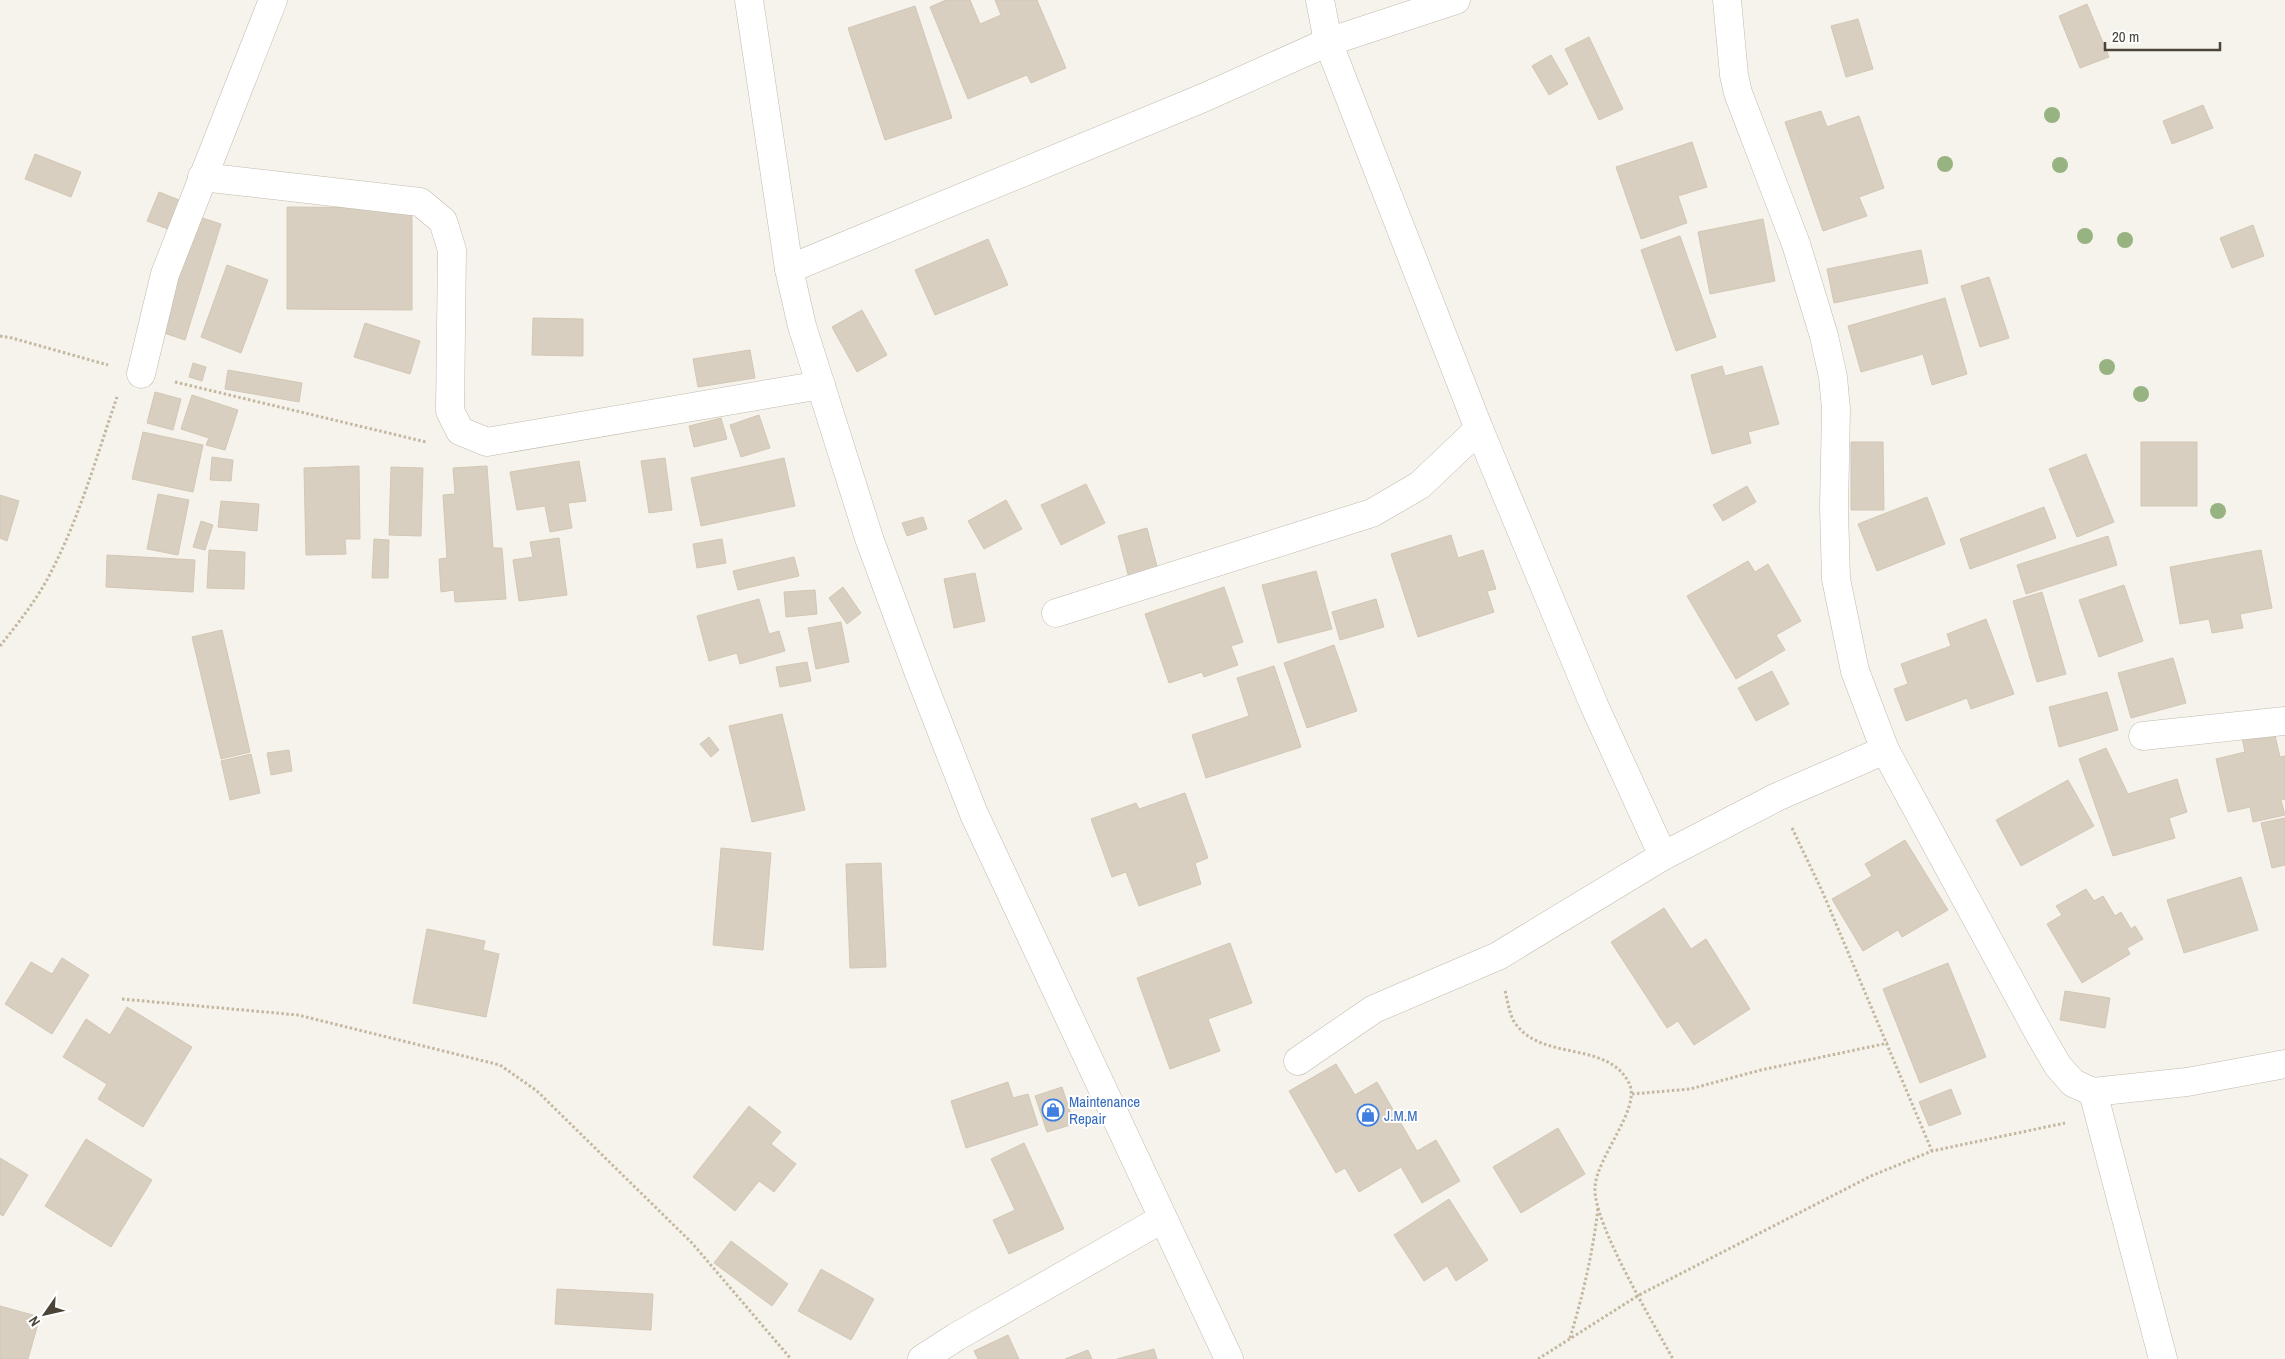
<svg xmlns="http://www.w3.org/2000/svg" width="2285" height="1359" font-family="'Archivo Narrow',sans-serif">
	<rect width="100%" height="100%" fill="#f6f3ec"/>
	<g fill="#d8cfc1" stroke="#d3c7b4">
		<path d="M946 0H970L980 24 1001 15 995 0H1037L1066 68 1031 83 1027 75 968 99 930 7Z"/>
		<path d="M2087 4 2109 57 2080 68 2059 16Z"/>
		<path d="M915 6 952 118 885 140 848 28Z"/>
		<path d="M1858 19 1873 69 1846 77 1831 26Z"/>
		<path d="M1589 37 1623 109 1599 120 1565 49Z"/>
		<path d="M1551 55 1568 84 1549 95 1532 66Z"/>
		<path d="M2203 105 2213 128 2172 144 2163 121Z"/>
		<path d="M1821 111 1827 127 1859 116 1884 188 1859 197 1867 216 1823 231 1785 122Z"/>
		<path d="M1692 142 1707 187 1678 196 1687 223 1641 239 1616 167Z"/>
		<path d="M35 154 81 172 71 197 25 179Z"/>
		<path d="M159 192 184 202 173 231 147 221Z"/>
		<path d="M287 207 412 208V310L287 309Z"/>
		<path d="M196 216 221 224 185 340 161 332Z"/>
		<path d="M1763 219 1775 281 1710 294 1698 232Z"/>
		<path d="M2253 225 2264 256 2232 268 2220 238Z"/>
		<path d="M1680 236 1716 337 1676 351 1641 250Z"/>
		<path d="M988 239 1008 285 935 315 915 270Z"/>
		<path d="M1921 250 1928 283 1834 303 1827 269Z"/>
		<path d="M227 265 268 280 241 353 201 337Z"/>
		<path d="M1989 277 2009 338 1980 347 1961 286Z"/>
		<path d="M1945 298 1967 374 1932 385 1923 354 1861 372 1848 326Z"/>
		<path d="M862 310 887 355 857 372 832 327Z"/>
		<path d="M533 318 583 319V356L532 355Z"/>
		<path d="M365 323 420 341 410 374 354 357Z"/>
		<path d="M750 350 755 378 698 387 693 359Z"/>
		<path d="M193 363 206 367 202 381 189 377Z"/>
		<path d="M1722 366 1725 376 1762 366 1779 424 1748 432 1751 443 1712 454 1691 375Z"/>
		<path d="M228 370 302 383 299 402 225 389Z"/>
		<path d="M155 392 181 399 173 430 147 423Z"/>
		<path d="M192 395 238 410 225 450 206 445 209 438 181 429Z"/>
		<path d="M759 415 770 448 741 457 730 425Z"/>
		<path d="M721 418 727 439 694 447 689 426Z"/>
		<path d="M143 432 203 445 193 492 132 479Z"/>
		<path d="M1851 442H1883L1884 510H1851Z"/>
		<rect x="2141" y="442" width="56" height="64"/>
		<path d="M2086 454 2114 522 2077 537 2049 469Z"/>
		<path d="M212 457 233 460 231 481 210 480Z"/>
		<path d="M665 458 672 510 649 513 641 461Z"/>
		<path d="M784 458 795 506 701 526 691 478Z"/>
		<path d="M579 461 586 501 568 503 572 528 550 532 545 506 517 510 510 472Z"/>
		<path d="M359 466 360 539H345L346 554 306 555 304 468Z"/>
		<path d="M487 466 493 548H502L506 599 455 602 454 590 441 592 439 559 447 558 443 495 455 494 453 468Z"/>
		<path d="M391 467 423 468 421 536 389 535Z"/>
		<path d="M1086 484 1105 523 1061 545 1041 505Z"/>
		<path d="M1747 486 1756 502 1723 521 1713 505Z"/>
		<path d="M158 494 189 500 178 555 147 549Z"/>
		<path d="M0 495 19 501 7 541 0 538Z"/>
		<path d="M1927 497 1945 544 1877 571 1858 524Z"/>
		<path d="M1006 500 1022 529 984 549 968 521Z"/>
		<path d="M221 501 259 504 257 531 218 527Z"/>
		<path d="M2044 507 2056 538 1970 569 1960 539Z"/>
		<path d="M923 517 927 529 907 536 902 523Z"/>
		<path d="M201 521 213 525 205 550 193 547Z"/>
		<path d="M1147 528 1159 574 1130 582 1118 536Z"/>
		<path d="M1451 535 1458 558 1483 550 1496 589 1487 591 1494 612 1418 637 1391 554Z"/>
		<path d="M2108 536 2117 565 2026 594 2017 565Z"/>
		<path d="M559 538 567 595 519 601 513 560 533 557 530 542Z"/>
		<path d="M374 539 389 540 388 578H372Z"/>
		<path d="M722 539 726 563 697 568 693 544Z"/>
		<path d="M209 550 245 552 244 589 207 588Z"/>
		<path d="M2261 550 2272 608 2240 614 2243 628 2212 633 2209 619 2180 624 2170 567Z"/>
		<path d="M107 555 195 560 193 592 106 587Z"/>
		<path d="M794 557 799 576 738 590 733 571Z"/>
		<path d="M1748 561 1755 572 1768 564 1801 621 1776 635 1785 650 1736 679 1687 596Z"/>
		<path d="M1316 571 1332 629 1278 643 1262 585Z"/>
		<path d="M975 573 985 621 954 628 944 579Z"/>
		<path d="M2124 585 2143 641 2099 657 2079 600Z"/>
		<path d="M843 587 861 613 847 624 829 598Z"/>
		<path d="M1224 587 1243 642 1231 646 1238 665 1204 677 1202 672 1169 683 1145 614Z"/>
		<path d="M815 590 817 614 786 617 784 592Z"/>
		<path d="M2042 592 2066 674 2037 682 2013 601Z"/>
		<path d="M759 599 769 634 779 631 785 651 740 664 737 653 709 661 697 616Z"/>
		<path d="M1376 599 1384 627 1340 640 1332 612Z"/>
		<path d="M1986 619 2014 694 1971 709 1967 698 1906 721 1894 689 1908 684 1901 664 1951 646 1947 634Z"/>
		<path d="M841 622 849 662 816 669 808 628Z"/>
		<path d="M222 630 250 752 221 759 192 637Z"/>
		<path d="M1334 645 1357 711 1307 728 1284 663Z"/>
		<path d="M2173 658 2186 703 2131 718 2118 673Z"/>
		<path d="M807 662 811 681 780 687 776 667Z"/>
		<path d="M1274 666 1301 747 1206 778 1192 735 1249 716 1237 678Z"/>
		<path d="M1772 671 1789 704 1756 721 1738 688Z"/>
		<path d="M2107 692 2118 730 2059 747 2049 707Z"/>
		<path d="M782 714 805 810 752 822 729 726Z"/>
		<path d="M2274 731 2280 757 2285 756V799L2281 800 2285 815 2253 822 2250 807 2228 812 2216 759 2245 752 2242 738Z"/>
		<path d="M709 737 719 750 711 757 700 744Z"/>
		<path d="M2106 748 2128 794 2177 779 2187 812 2169 818 2175 838 2113 856 2079 759Z"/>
		<path d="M289 750 292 771 271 775 267 753Z"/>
		<path d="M251 754 260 793 230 800 221 761Z"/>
		<path d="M2068 780 2094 826 2021 866 1996 820Z"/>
		<path d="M1185 793 1208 858 1195 863 1201 884 1139 906 1126 872 1112 877 1091 819 1136 803 1139 809Z"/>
		<path d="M2285 818V865L2272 868 2261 823Z"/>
		<path d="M1905 840 1948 910 1902 937 1898 930 1863 951 1832 899 1872 876 1865 864Z"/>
		<path d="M721 848 771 853 763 950 713 945Z"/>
		<path d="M881 863 886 967 850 968 846 864Z"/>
		<path d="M2241 877 2258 930 2184 953 2167 900Z"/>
		<path d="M2086 889 2094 901 2103 896 2115 916 2121 912 2131 929 2135 926 2143 939 2127 948 2130 954 2082 983 2047 924 2062 915 2056 906Z"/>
		<path d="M1664 908 1691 949 1706 939 1750 1009 1694 1045 1678 1021 1667 1028 1611 942Z"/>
		<path d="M427 929 485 941 483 950 499 954 486 1017 413 1003Z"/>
		<path d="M1230 943 1252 1003 1208 1019 1220 1051 1170 1069 1137 978Z"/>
		<path d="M62 958 89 975 52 1034 5 1004 31 962 52 974Z"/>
		<path d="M1948 963 1986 1057 1920 1083 1883 989Z"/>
		<path d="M2065 991 2110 998 2105 1028 2060 1020Z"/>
		<path d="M127 1007 192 1047 143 1127 98 1099 107 1084 63 1057 86 1019 110 1035Z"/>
		<path d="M1336 1064 1355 1095 1377 1082 1417 1151 1436 1140 1460 1181 1422 1203 1401 1167 1359 1192 1345 1168 1336 1173 1289 1091Z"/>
		<path d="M1008 1082 1013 1098 1028 1094 1038 1125 966 1148 951 1101Z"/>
		<path d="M1062 1087 1074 1124 1047 1132 1035 1096Z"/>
		<path d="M1951 1089 1961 1114 1929 1126 1919 1102Z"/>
		<path d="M749 1106 781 1132 771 1144 796 1164 774 1192 759 1181 735 1211 693 1177Z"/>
		<path d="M1558 1128 1585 1174 1521 1213 1493 1167Z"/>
		<path d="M86 1139 152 1180 111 1247 45 1206Z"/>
		<path d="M1024 1143 1064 1229 1009 1254 993 1220 1015 1210 991 1159Z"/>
		<path d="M0 1158 28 1175 3 1216 0 1214Z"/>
		<path d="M1449 1199 1488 1260 1456 1281 1447 1266 1424 1281 1394 1235Z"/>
		<path d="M731 1241 788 1284 772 1306 714 1263Z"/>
		<path d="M821 1269 874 1299 851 1340 798 1311Z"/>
		<path d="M557 1289 653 1294 651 1330 555 1324Z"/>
		<path d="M0 1306 40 1317 28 1359H0Z"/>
		<path d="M1008 1335 1019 1359H978L974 1351Z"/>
		<path d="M1154 1349 1157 1359H1117Z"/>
		<path d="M1088 1350 1092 1359H1065Z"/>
	</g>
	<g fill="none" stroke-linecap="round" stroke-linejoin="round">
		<g stroke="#c2bbae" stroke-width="29">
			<g id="street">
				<path d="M749 0 789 269 802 326 870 541 920 676 974 814 1229 1359"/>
				<path d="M1320 0 1328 42 1479 429 1594 705 1663 856"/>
				<path d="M1727 0 1734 75 1738 93 1796 244 1824 336 1833 377 1836 409 1834 509 1836 579 1855 671 1885 750 2041 1037 2058 1066 2073 1083 2093 1092 2187 1082 2285 1064"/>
				<path d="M202 177 420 202 443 221 452 250 450 411 460 431 487 442 821 385"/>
				<path d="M789 269 1203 98 1328 42 1456 0"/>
				<path d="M141 374 165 274 273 0"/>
				<path d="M1056 613 1372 513 1420 485 1479 429"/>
				<path d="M2143 736 2285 721"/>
				<path d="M1298 1061 1374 1009 1498 956 1663 856 1777 797 1885 750"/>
				<path d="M2093 1092 2163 1359"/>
				<path d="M922 1359 956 1337 1162 1219"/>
			</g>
		</g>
		<g stroke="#c4b79f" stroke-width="3" stroke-dasharray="2.5 2.5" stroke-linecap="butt">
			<path d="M0 336 12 338 108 365"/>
			<path d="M175 382 426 442"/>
			<path d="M0 646C19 622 39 597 52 570 80 516 97 455 117 397"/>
			<path d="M1792 828 1823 893 1932 1151"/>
			<path d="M1505 991C1508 1002 1509 1014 1515 1023 1542 1062 1607 1040 1629 1083 1642 1108 1596 1157 1595 1188 1593 1223 1654 1324 1673 1359"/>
			<path d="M122 999 298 1015 500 1065 537 1091 692 1243 791 1359"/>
			<path d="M1632 1094 1690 1089 1761 1070 1888 1043"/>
			<path d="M1570 1338C1583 1295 1593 1252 1598 1208"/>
			<path d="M1538 1359 1639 1295 1871 1176 1932 1151 2065 1123"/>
		</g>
		<use href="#street" stroke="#fff" stroke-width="28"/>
	</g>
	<g fill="#97b381">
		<circle cx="2052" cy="115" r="8"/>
		<circle cx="1945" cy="164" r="8"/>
		<circle cx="2060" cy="165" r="8"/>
		<circle cx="2085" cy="236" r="8"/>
		<circle cx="2125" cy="240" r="8"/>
		<circle cx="2107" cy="367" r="8"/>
		<circle cx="2141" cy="394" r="8"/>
		<circle cx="2218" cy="511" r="8"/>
	</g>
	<defs>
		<g id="shop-ring" transform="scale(1.125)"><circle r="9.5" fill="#fff" stroke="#3f7fe0" stroke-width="1.5"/><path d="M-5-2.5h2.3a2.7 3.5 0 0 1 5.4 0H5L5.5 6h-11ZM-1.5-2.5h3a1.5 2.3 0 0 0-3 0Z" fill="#3f7fe0"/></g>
	</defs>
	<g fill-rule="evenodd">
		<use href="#shop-ring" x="1053" y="1110"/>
		<use href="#shop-ring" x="1368" y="1115"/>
	</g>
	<g text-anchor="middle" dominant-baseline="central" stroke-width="4" stroke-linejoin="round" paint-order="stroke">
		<g font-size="15" fill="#366cbe" stroke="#fff" text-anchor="start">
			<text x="1069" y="1101">Maintenance<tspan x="1069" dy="17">Repair</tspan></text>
			<text x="1384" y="1115">J.M.M</text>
		</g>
	</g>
	<g transform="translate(45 1314) rotate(236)" stroke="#ffffff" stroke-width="4" paint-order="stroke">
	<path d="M0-4L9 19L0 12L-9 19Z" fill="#4b4439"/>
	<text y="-8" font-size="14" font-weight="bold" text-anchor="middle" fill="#4b4439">N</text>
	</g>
	<path d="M2105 42v8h115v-8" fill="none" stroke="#4b4439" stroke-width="2.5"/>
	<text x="2112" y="42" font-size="15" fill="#4b4439" stroke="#ffffff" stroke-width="4" paint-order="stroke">20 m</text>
</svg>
